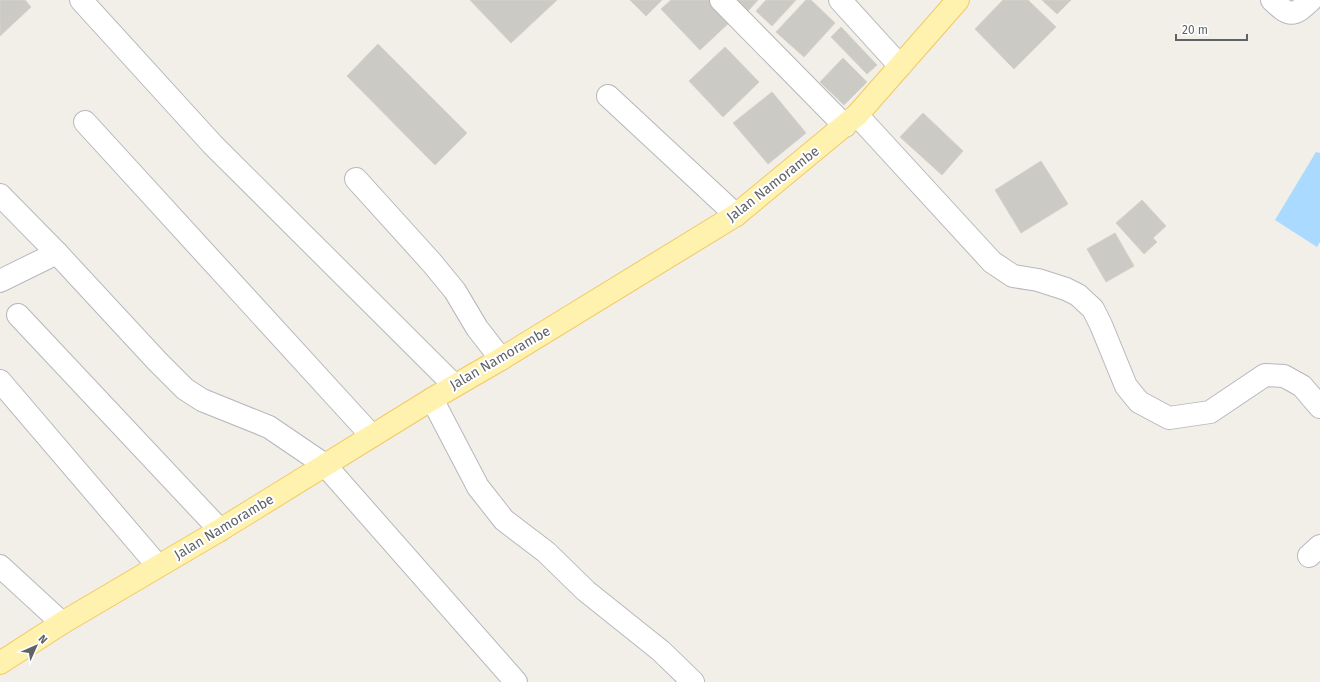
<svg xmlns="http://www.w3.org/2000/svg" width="1320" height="682" font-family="'Fira Sans',sans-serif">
	<rect width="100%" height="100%" fill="#f1efe8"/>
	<path fill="#aadaff" d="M1316 152 1320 153V242L1317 247 1275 220Z"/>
	<g fill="#cccac5" stroke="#d6d1c6">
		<path d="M0 0H25L31 7 0 36Z"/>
		<path d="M470 0H557L511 43Z"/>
		<path d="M630 0H662L646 16Z"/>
		<path d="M671 0H715L733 19 700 50 661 9Z"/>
		<path d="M737 0H758L748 11Z"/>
		<path d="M766 0H796L772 26 756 11Z"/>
		<path d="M806 0H811L835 23 804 57 776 32Z"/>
		<path d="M1003 0H1028L1056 27 1014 69 975 29Z"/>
		<path d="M1042 0H1071L1057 14Z"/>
		<path d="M841 27 877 65 867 74 831 37Z"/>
		<path d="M378 44 467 133 435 165 347 76Z"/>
		<path d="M725 47 759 82 723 117 689 81Z"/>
		<path d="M843 58 867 82 844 105 820 82Z"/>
		<path d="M772 92 806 133 768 164 733 123Z"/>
		<path d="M923 113 963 151 942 175 900 137Z"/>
		<path d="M1041 161 1068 204 1021 233 995 190Z"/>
		<path d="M1142 200 1166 226 1153 238 1157 242 1144 254 1116 223Z"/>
		<path d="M1115 233 1134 266 1106 282 1087 249Z"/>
	</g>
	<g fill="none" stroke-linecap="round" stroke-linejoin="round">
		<g stroke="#b5b8bc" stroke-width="24">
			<g id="minor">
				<path d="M81 0 213 145 454 385"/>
				<path d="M721 0 845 126"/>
				<path d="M840 0 900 66"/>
				<path d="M1272 0C1290 17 1293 17 1311 0"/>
				<path d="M608 96 736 215"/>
				<path d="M857 115 992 262 1013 276 1038 280 1066 289 1078 295 1093 309 1101 325 1126 386 1139 402 1169 418 1210 412 1265 375 1284 376 1302 386 1320 407"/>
				<path d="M85 122 372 436"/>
				<path d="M356 179 432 263 455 291 477 328 501 359"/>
				<path d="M0 195 57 253 157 361 185 389 202 400 269 427 325 465 516 682"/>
				<path d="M0 281 57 253"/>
				<path d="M18 315 220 530"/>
				<path d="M0 381 158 566"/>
				<path d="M432 399 478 487 504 520 546 552 586 591 661 651 693 682"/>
				<path d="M1309 556 1320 546"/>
				<path d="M0 566 62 623"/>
			</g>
		</g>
		<g stroke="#f2c960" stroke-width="24">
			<path id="major" d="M0 663 62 623 220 530 432 399 501 359 736 215 857 115 958 0"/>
		</g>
		<use href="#minor" stroke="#fff" stroke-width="22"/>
		<use href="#major" stroke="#fff2af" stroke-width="22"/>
	</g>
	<g text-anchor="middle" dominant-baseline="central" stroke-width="4" stroke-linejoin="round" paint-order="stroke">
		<g font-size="14" fill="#5f6368" stroke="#fff">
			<text transform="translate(773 184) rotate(-38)">Jalan Namorambe</text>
			<text transform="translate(500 358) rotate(-30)">Jalan Namorambe</text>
			<text transform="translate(224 527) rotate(-31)">Jalan Namorambe</text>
		</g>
	</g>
	<g transform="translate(36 646) rotate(45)" stroke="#ffffff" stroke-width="3" paint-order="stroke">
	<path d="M0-3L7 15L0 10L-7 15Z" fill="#5f6368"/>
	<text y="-6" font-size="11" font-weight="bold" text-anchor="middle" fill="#5f6368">N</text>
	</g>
	<path d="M1176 34v6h71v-6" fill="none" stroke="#5f6368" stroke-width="2"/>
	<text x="1182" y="34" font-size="12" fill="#5f6368" stroke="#ffffff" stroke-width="3" paint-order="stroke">20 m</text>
</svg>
